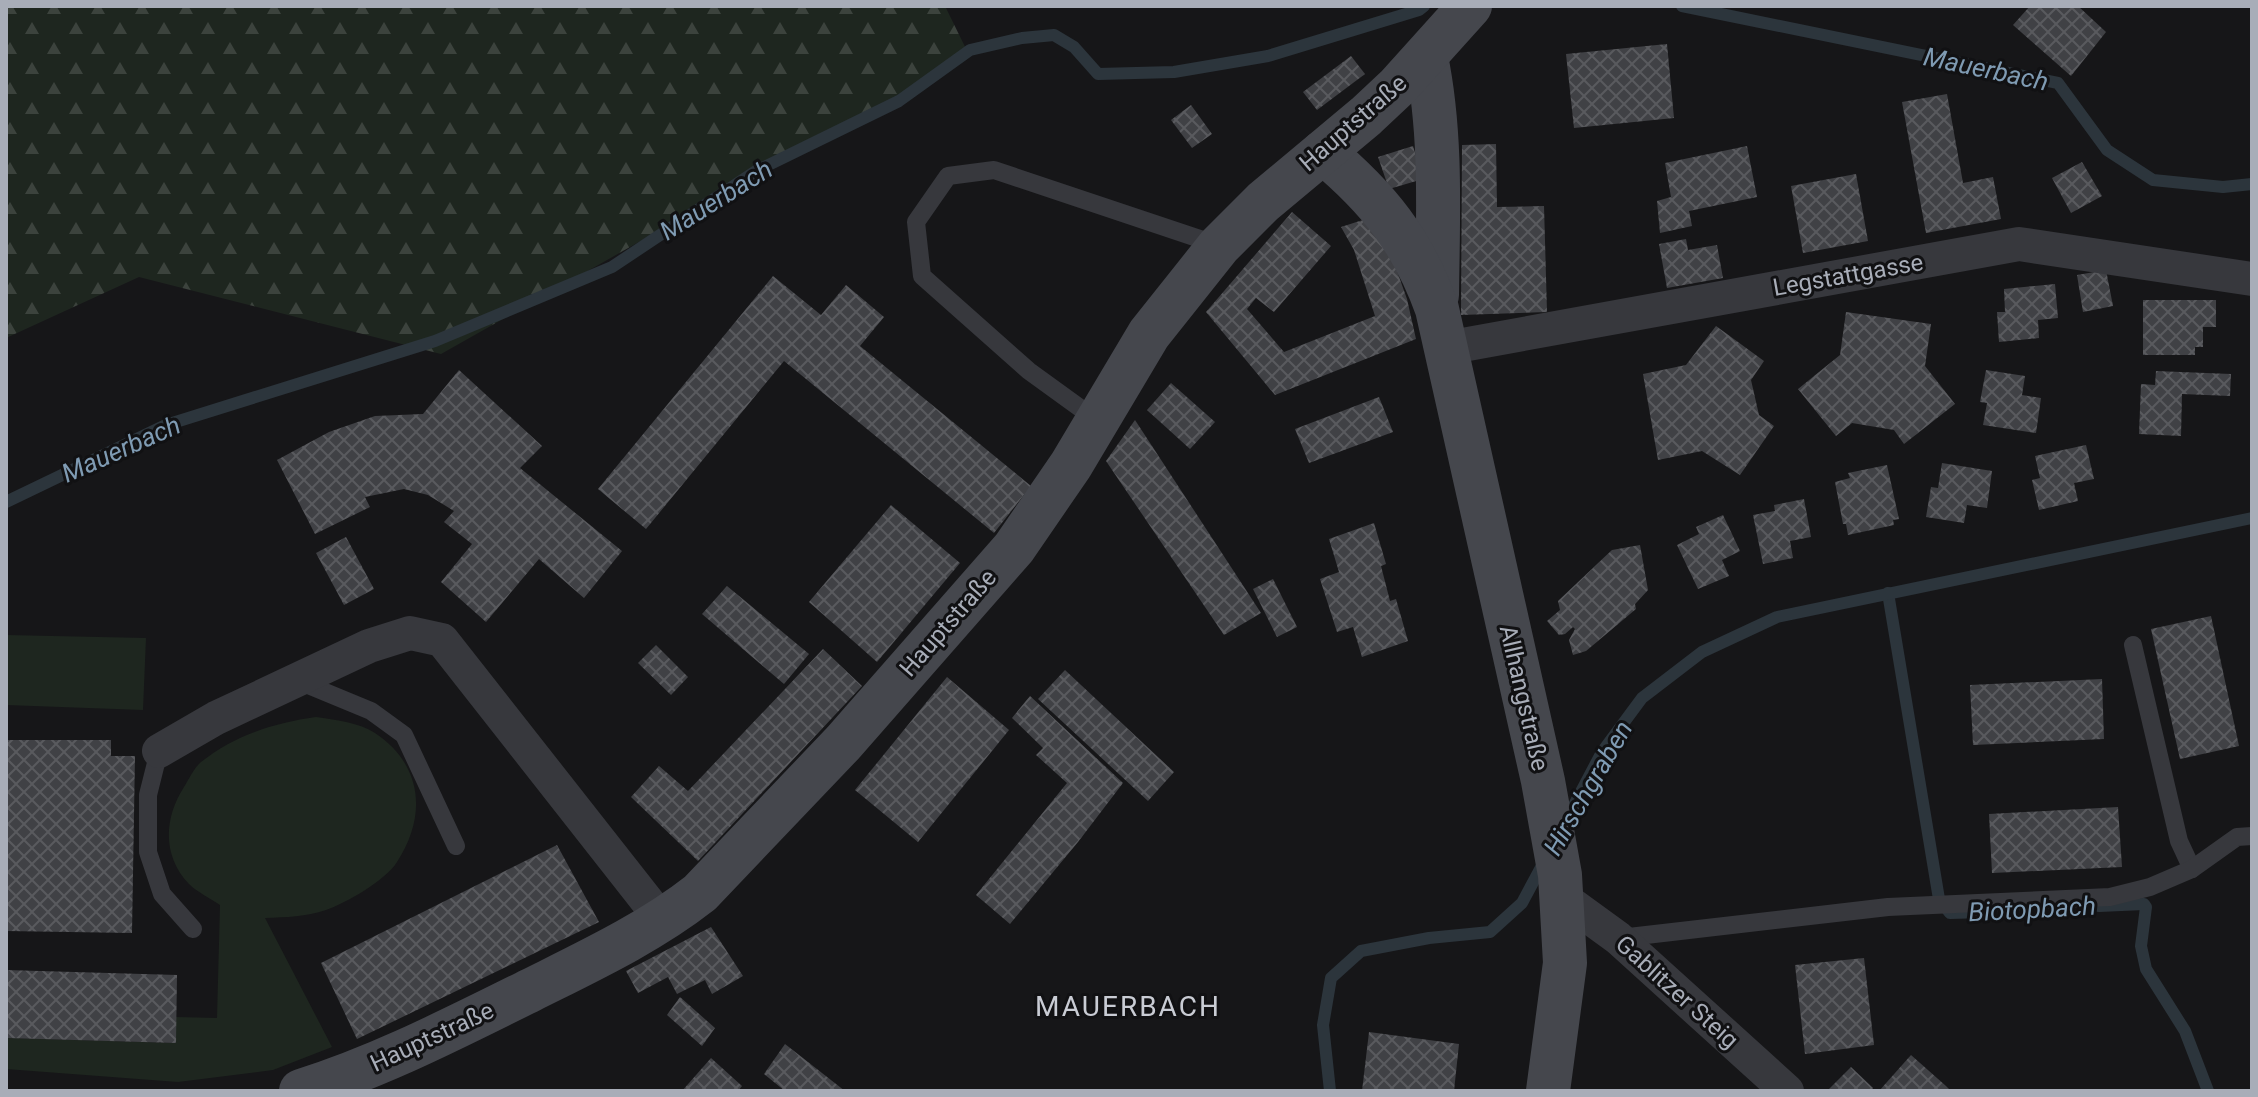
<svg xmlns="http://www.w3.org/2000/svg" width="2258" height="1097" font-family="Roboto,sans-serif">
	<defs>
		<pattern id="forest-firs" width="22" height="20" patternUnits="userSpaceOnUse" patternTransform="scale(2)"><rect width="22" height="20" fill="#1e261f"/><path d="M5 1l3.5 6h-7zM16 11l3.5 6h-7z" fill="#3c433d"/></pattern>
		<pattern id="building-cross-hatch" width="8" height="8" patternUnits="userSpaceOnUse" patternTransform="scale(2)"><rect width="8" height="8" fill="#404145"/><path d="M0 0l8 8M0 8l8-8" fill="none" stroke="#595a5e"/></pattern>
	</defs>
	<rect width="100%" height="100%" fill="#161618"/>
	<path fill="url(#forest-firs)" d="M6 6H945L969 55 441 354 139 277 6 338Z"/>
	<g fill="#1e261f">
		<path d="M6 635 146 638 143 710 6 705Z"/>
		<path d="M316 717C335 720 358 722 375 733 423 765 427 816 397 862 386 880 346 903 326 910 306 917 286 917 265 918L332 1047 273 1070 178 1082 6 1069V1038L175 1043 176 1017 217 1018 220 905C210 898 197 892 189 884 162 856 164 818 184 787 189 779 194 768 201 762 235 735 274 723 316 717Z"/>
	</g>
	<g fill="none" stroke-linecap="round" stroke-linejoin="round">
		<g stroke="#2c353c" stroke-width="12">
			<path d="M1682 6 2058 83 2107 150 2153 180 2223 187 2252 184"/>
			<path d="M6 502 166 425 435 341 612 267 756 171 899 101 970 50 1022 38 1054 35 1074 47 1098 74 1174 72 1268 56 1419 10 1424 6"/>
			<path d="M1888 593 1939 899 1950 913 1985 912"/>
			<path d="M1563 826 1602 752 1642 698 1702 652 1777 617 2252 518"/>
			<path d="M2099 906 2144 904 2146 907 2141 946 2146 969 2185 1031 2208 1091"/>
			<path d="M1330 1091 1323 1025 1331 978 1361 951 1429 938 1490 932 1522 903 1545 860"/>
		</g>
	</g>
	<g fill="url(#building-cross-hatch)">
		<path d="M2030 6H2078L2106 32 2071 76 2013 25Z"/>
		<path d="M1667 44 1674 118 1574 128 1566 54Z"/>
		<path d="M1351 56 1365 74 1317 110 1303 92Z"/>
		<path d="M1947 94 1963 183 1993 177 2001 219 1926 233 1902 102Z"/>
		<path d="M1191 105 1212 134 1192 148 1171 120Z"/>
		<path d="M1496 144 1497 207 1544 206 1547 312 1461 315 1462 145Z"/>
		<path d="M1413 146 1423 179 1389 189 1378 157Z"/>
		<path d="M1747 146 1757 197 1689 211 1692 226 1660 233 1657 201 1671 197 1665 163Z"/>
		<path d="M2082 162 2102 196 2071 213 2052 178Z"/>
		<path d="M1856 174 1868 241 1803 253 1791 186Z"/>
		<path d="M1292 212 1331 246 1274 312 1256 298 1247 309 1284 352 1375 316 1354 250 1341 227 1372 217 1387 243 1407 299 1416 339 1275 395 1206 312Z"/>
		<path d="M1686 239 1688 250 1717 245 1723 278 1667 288 1659 244Z"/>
		<path d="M2106 270 2113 306 2083 312 2077 275Z"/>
		<path d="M773 276 821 315 846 285 884 317 860 346 1031 486 994 533 784 361 646 529 598 489Z"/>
		<path d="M2055 284 2058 318 2038 320 2039 338 1999 342 1997 312H2005L2004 289Z"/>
		<path d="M2143 300H2216V327H2203V347H2195V355H2143Z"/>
		<path d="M1846 312 1931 324 1925 366 1955 404 1904 444 1894 430 1852 423 1836 436 1798 389 1840 355Z"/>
		<path d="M1716 326 1764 361 1751 380 1759 415 1774 426 1740 475 1702 451 1658 460 1643 374 1686 365Z"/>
		<path d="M459 370 542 446 520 468 622 551 584 598 539 559 486 622 441 582 472 544 444 522 454 511 428 495 404 489 365 497 370 507 315 534 277 460 329 432 375 416 423 414Z"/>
		<path d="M1986 370 2025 376 2022 395 2041 398 2036 433 1983 425 1987 403 1980 402Z"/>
		<path d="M2156 371 2231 374 2230 396 2182 394 2181 436 2139 434 2141 384 2155 385Z"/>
		<path d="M1171 383 1215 422 1190 449 1147 410Z"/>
		<path d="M1379 397 1393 432 1309 463 1295 429Z"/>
		<path d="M1135 420 1261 613 1224 635 1106 461Z"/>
		<path d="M2086 445 2094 479 2074 483 2078 501 2039 510 2032 480 2040 478 2035 456Z"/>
		<path d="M1942 463 1992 471 1987 508 1967 505 1964 523 1926 517 1931 487 1938 488Z"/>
		<path d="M1887 465 1899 519 1893 520 1894 525 1848 535 1846 524H1843L1835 482 1850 478 1848 473Z"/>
		<path d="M1804 499 1811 537 1790 541 1793 558 1763 564 1753 515 1775 511 1774 505Z"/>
		<path d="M891 505 960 563 877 662 809 602Z"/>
		<path d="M1723 515 1740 551 1722 560 1729 576 1698 589 1677 545 1699 534 1696 527Z"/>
		<path d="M1374 523 1386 564 1381 566 1390 601 1396 599 1408 641 1362 657 1353 627 1337 632 1320 579 1339 572 1329 539Z"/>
		<path d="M346 537 374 589 344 605 316 553Z"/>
		<path d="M1640 545 1648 590 1635 604 1636 609 1586 651 1573 655 1569 640 1575 629 1573 627 1565 634 1559 635 1547 621 1560 610 1558 601 1612 550Z"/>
		<path d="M1273 579 1297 627 1277 637 1253 589Z"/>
		<path d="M727 586 809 654 784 684 702 614Z"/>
		<path d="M2211 616 2239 746 2180 759 2151 629Z"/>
		<path d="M656 645 688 677 671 695 638 663Z"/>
		<path d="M823 649 862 686 698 861 631 797 659 766 688 791Z"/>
		<path d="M1065 670 1174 772 1148 801 1038 699Z"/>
		<path d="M947 677 1009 730 918 842 855 790Z"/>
		<path d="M2102 679 2104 739 1973 745 1970 685Z"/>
		<path d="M1030 696 1123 783 1078 842 1010 924 976 895 1067 783 1036 755 1043 748 1012 718Z"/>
		<path d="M7 740H111V756H135L132 933 6 931Z"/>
		<path d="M2118 807 2122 867 1992 873 1989 814Z"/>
		<path d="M557 845 599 922 357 1039 321 963Z"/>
		<path d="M711 927 743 976 712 994 705 980 677 994 668 977 638 993 626 971Z"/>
		<path d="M1864 958 1874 1045 1805 1054 1795 965Z"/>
		<path d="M6 970 177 975 176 1043 6 1038Z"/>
		<path d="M680 997 715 1028 702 1046 667 1015Z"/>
		<path d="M1369 1032 1459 1044 1454 1091H1362Z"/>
		<path d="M785 1044 845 1091H785L764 1074Z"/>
		<path d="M1911 1055 1946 1086 1951 1091H1879Z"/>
		<path d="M711 1058 742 1086 738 1091H682Z"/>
		<path d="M1851 1067 1873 1088 1871 1091H1827Z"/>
	</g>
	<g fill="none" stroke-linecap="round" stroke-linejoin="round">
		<g stroke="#37383d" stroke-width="18">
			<path d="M1098 421 1029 371 922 276 916 222 948 176 994 170 1218 245"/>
			<path d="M2133 645 2179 841 2192 869"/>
			<path d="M296 680 371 711 404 735 456 846"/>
			<path d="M159 751 148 795V852L162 894 193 929"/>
			<path d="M1620 938 1888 907 2110 897 2150 887 2192 869 2237 837 2252 836"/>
		</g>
		<g stroke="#37383d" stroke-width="34">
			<path d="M1446 348 2019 244 2252 279"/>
			<path d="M159 751 216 718 369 646 410 633 442 640 662 920"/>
			<path d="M1563 898 1618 938 1787 1091"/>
		</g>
		<g stroke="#45474d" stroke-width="44">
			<path d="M1426 57C1442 134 1438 216 1437 295"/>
			<path d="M1323 152C1378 198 1413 241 1437 309L1543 781 1560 875 1565 963 1548 1091"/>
			<path d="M301 1091C381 1066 456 1027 531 990 589 961 649 933 700 893L843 743 1014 548 1071 465 1149 334 1219 246 1263 202 1366 116 1398 86 1470 6"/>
		</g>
	</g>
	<g text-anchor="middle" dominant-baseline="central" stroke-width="6" stroke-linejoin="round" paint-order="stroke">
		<g font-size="24" fill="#a8adb8" stroke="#111113">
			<text transform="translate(1353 123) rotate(-41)">Hauptstraße</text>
			<text transform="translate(1848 275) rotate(-10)">Legstattgasse</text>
			<text transform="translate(948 623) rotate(-49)">Hauptstraße</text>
			<text transform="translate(1524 698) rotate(77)">Allhangstraße</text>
			<text transform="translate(1677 992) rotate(42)">Gablitzer Steig</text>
			<text transform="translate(432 1037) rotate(-25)">Hauptstraße</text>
		</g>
		<g font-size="26" font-style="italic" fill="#7f9bb3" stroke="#111113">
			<text transform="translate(1986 69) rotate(12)">Mauerbach</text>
			<text transform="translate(716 200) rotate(-32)">Mauerbach</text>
			<text transform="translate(121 449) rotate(-24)">Mauerbach</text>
			<text transform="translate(1588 788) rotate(-60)">Hirschgraben</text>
			<text transform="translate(2032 909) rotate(-3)">Biotopbach</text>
		</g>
		<g font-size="28" letter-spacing="2" fill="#c9ccd4" stroke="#111113">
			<text x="1128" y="1006">MAUERBACH</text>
		</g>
	</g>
	<rect width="2258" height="1097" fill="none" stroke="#a8adb8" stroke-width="16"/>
</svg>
